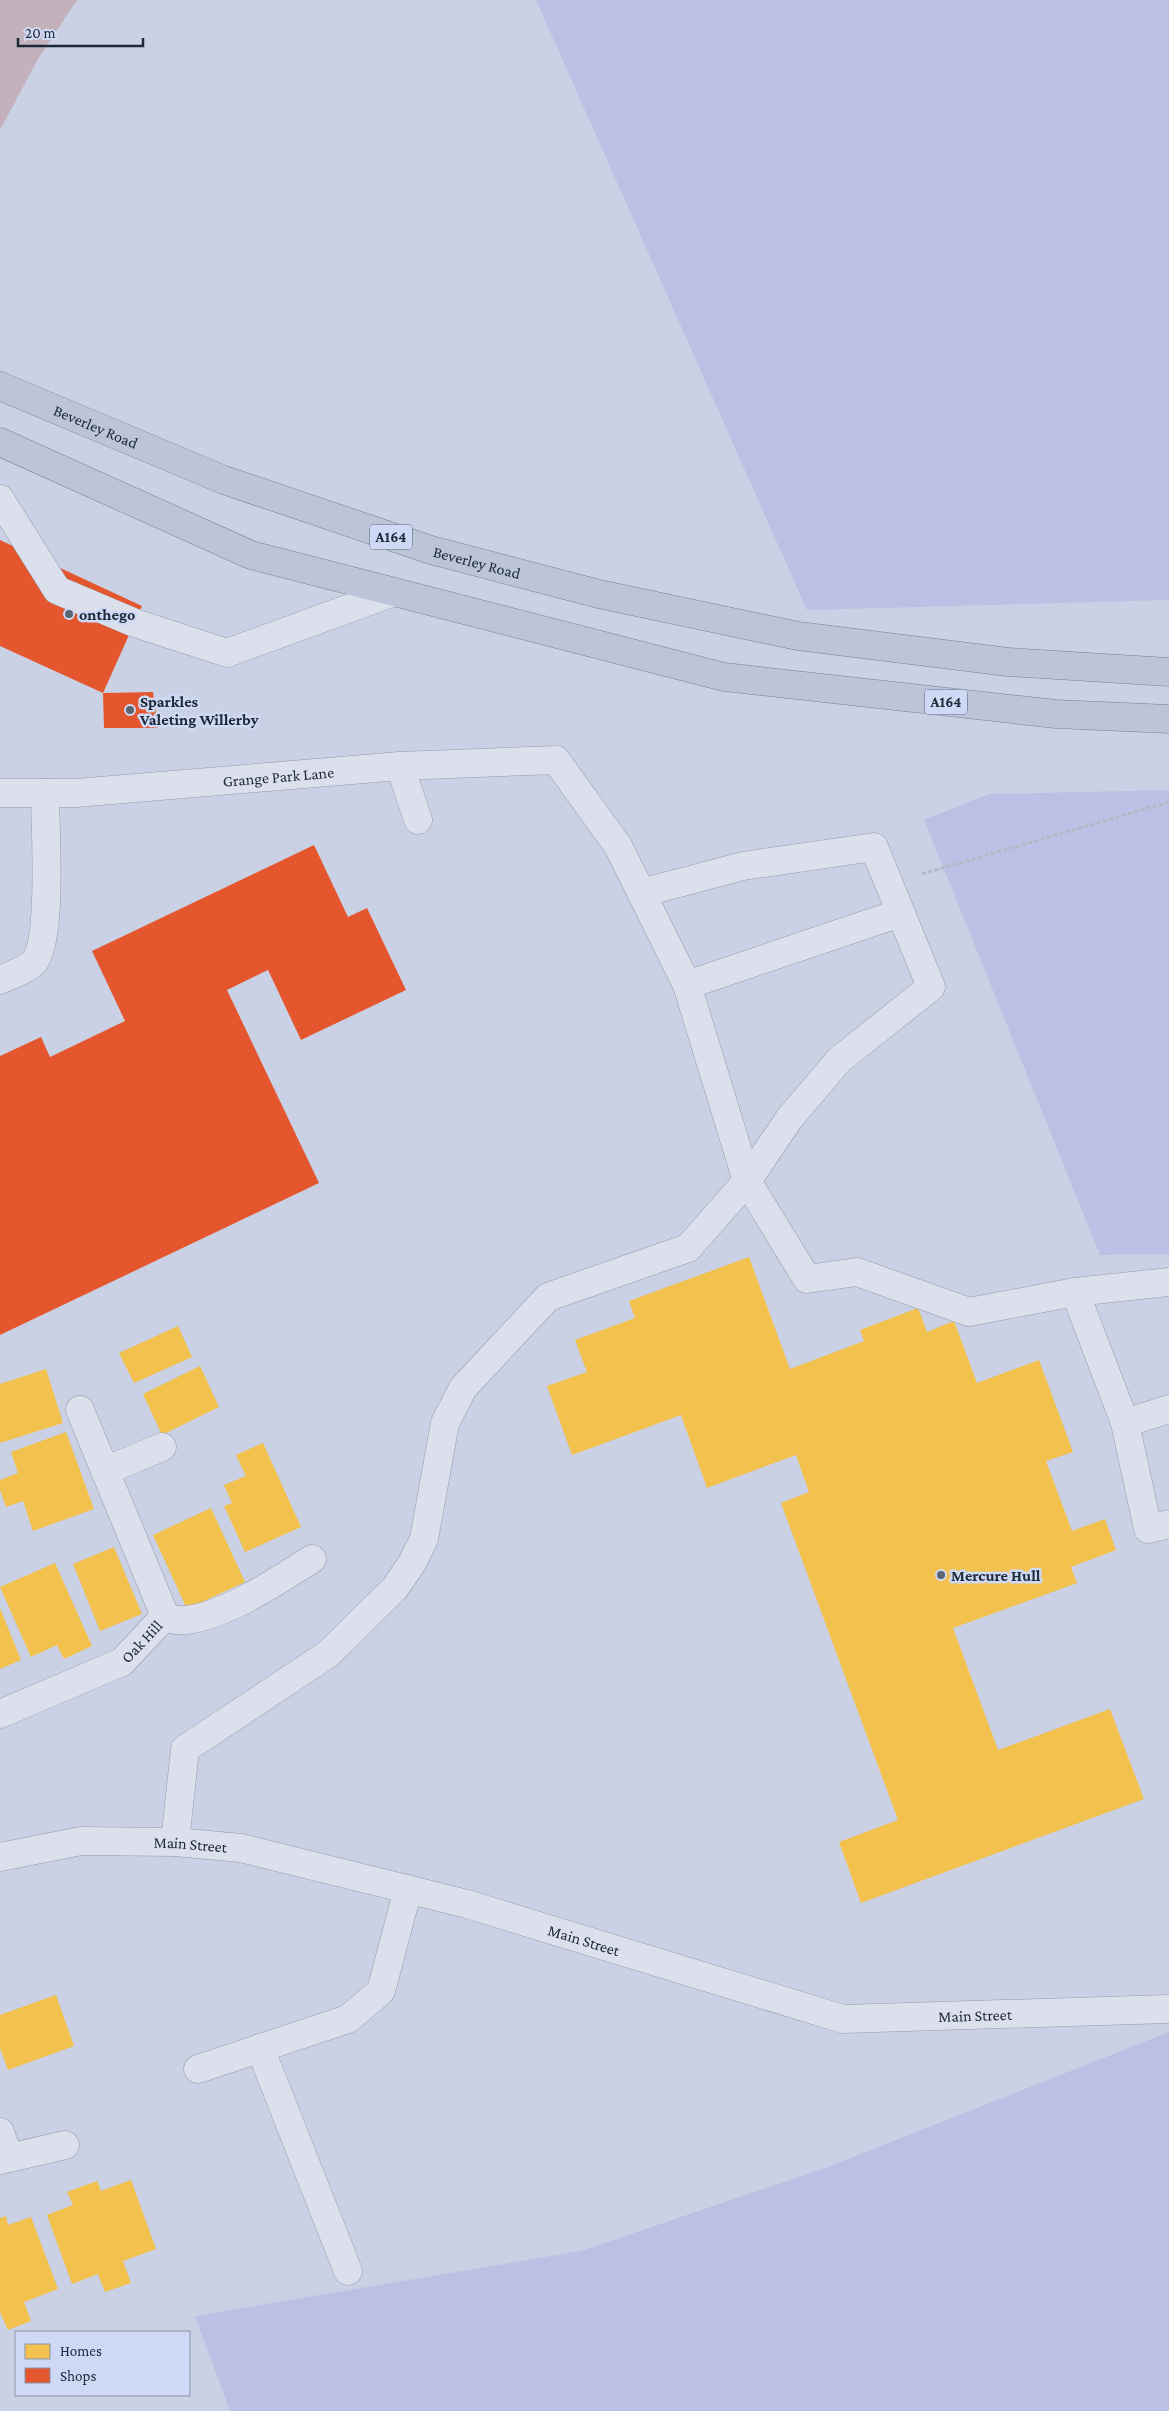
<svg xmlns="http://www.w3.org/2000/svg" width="1169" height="2411" font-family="'Crimson Pro',serif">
	<rect width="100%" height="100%" fill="#cad1e4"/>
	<g fill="#bac1e4">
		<path d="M536 0H1169V600L807 610Z"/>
		<path d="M1169 790V1254L1100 1255 924 820 989 794Z"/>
		<path d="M1169 2032V2411H230L195 2316 581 2251 825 2168Z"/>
	</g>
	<path fill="#c3b1bc" d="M0 0H77L38 59 0 130Z"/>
	<g fill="#f2c14e">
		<path d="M749 1257 790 1369 864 1341 860 1330 918 1308 927 1332 954 1321 977 1383 1039 1360 1073 1452 1046 1461 1072 1531 1105 1519 1116 1550 1071 1567 1077 1583 953 1628 998 1750 1110 1709 1144 1799 861 1903 839 1842 898 1820 781 1503 809 1492 796 1455 707 1488 681 1415 572 1455 547 1386 587 1372 575 1340 635 1318 629 1301Z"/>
		<path d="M178 1326 192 1357 134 1383 119 1353Z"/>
		<path d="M200 1366 219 1407 162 1435 143 1394Z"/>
		<path d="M46 1369 63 1423 0 1443V1384Z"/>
		<path d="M66 1432 94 1509 33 1531 23 1501 6 1507 0 1490V1480L18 1473 11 1452Z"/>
		<path d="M263 1443 301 1527 245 1552 224 1506 232 1503 224 1485 246 1476 236 1455Z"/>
		<path d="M211 1508 245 1582 187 1609 153 1535Z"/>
		<path d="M114 1547 142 1614 100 1631 73 1564Z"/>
		<path d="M55 1563 92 1646 64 1659 57 1645 31 1657 0 1587Z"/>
		<path d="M0 1608 21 1660 0 1669Z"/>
		<path d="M56 1995 74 2046 8 2070 0 2048V2015Z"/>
		<path d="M131 2180 156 2249 123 2261 131 2283 105 2292 98 2274 72 2284 47 2215 73 2205 67 2192 97 2181 101 2191Z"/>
		<path d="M6 2216 8 2225 31 2217 58 2289 24 2302 31 2321 8 2330 0 2312V2218Z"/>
	</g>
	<g fill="#e4572e">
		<path d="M0 540 142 606 103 693 0 646Z"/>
		<path d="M153 692 158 728H104L103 693Z"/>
		<path d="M314 845 348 917 367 908 406 990 301 1040 268 970 227 990 319 1183 0 1335V1056L41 1037 50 1057 125 1021 92 951Z"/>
	</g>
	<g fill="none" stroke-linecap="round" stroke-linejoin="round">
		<g stroke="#949ba9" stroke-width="29">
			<g id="minor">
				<path d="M0 499 57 590 135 623 227 653 394 592"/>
				<path d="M400 766 418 820"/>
				<path id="s1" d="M0 793H76L400 766 556 760 618 846 687 985 747 1181 807 1279 857 1272 969 1312 1075 1292 1169 1282"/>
				<path d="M0 980C10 975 27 970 34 962 53 940 45 825 45 793"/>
				<path d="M687 985 900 913"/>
				<path d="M1075 1292 1125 1423 1148 1529 1169 1524"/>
				<path d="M1125 1423 1169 1409"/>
				<path d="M105 1471 162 1447"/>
				<path d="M162 1618C170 1619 178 1621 186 1620 225 1616 279 1580 312 1559"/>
				<path id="s2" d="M0 1714 122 1662 165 1616 80 1410"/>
				<path d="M175 1842 185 1749 328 1654 395 1588 412 1563 424 1539 445 1423 463 1388 548 1297 688 1248 747 1181 789 1119 839 1060 931 987 874 847 743 866 641 893"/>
				<path id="s3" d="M0 1857 81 1841 175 1842 241 1848 467 1904 843 2019 1168 2009"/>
				<path d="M260 2048 348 2271"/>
				<path d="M198 2069 348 2019 381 1991 408 1889"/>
				<path d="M0 2132 9 2158"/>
				<path d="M0 2160 65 2145"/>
			</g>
		</g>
		<g stroke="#7a818e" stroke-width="29">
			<g id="highway">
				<path id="s4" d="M0 386 224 480 431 550 599 594 798 636 1008 662 1169 672"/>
				<path d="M0 442 251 555 724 677 1056 714 1169 719"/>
			</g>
		</g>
		<path stroke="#b3b8c4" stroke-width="3" stroke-dasharray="4 2.5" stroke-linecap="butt" d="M922 874 1169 802"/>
		<use href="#minor" stroke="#dce0ec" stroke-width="28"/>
		<use href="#highway" stroke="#bbc5d7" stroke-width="28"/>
	</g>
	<g fill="#596473" stroke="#cfd9f5" stroke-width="2">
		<circle cx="69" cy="614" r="5"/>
		<circle cx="130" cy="710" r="5"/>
		<circle cx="941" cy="1575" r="5"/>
	</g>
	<g text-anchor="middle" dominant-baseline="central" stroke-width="5" stroke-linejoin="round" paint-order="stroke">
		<g fill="#cfd9f5" stroke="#525e6f" stroke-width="1">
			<rect x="370" y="524.5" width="42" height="25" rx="4"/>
			<rect x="925" y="689.5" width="42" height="25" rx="4"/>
		</g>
		<g font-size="15" font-weight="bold" fill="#1c2936">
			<text x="391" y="537">A164</text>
			<text x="946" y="702">A164</text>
		</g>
		<g font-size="16" fill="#1c2936" stroke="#cfd9f5">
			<text stroke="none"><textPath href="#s4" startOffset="104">Beverley Road</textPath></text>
			<text stroke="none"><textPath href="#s4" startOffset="509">Beverley Road</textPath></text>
			<text stroke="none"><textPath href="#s1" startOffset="279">Grange Park Lane</textPath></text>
			<text stroke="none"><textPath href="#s2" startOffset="161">Oak Hill</textPath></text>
			<text stroke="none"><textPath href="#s3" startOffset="192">Main Street</textPath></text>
			<text stroke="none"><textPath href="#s3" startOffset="598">Main Street</textPath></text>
			<text stroke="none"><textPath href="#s3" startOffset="1001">Main Street</textPath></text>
		</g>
		<g font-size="16" font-weight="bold" fill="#1c2936" stroke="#cfd9f5" text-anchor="start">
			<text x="79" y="614">onthego</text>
			<text x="140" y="701">Sparkles<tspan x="140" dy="18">Valeting Willerby</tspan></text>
			<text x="951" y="1575">Mercure Hull</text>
		</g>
	</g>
	<rect x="15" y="2331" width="175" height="65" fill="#cfd9f5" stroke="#8793a9"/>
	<rect x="25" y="2344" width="25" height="15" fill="#f2c14e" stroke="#8793a9"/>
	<text x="60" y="2356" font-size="15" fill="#1c2936">Homes</text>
	<rect x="25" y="2368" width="25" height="15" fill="#e4572e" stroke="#8793a9"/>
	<text x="60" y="2381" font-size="15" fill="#1c2936">Shops</text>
	<path d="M18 38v8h125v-8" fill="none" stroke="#1c2936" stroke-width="2.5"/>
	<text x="25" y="38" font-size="15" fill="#1c2936" stroke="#cfd9f5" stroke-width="4" paint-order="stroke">20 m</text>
</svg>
